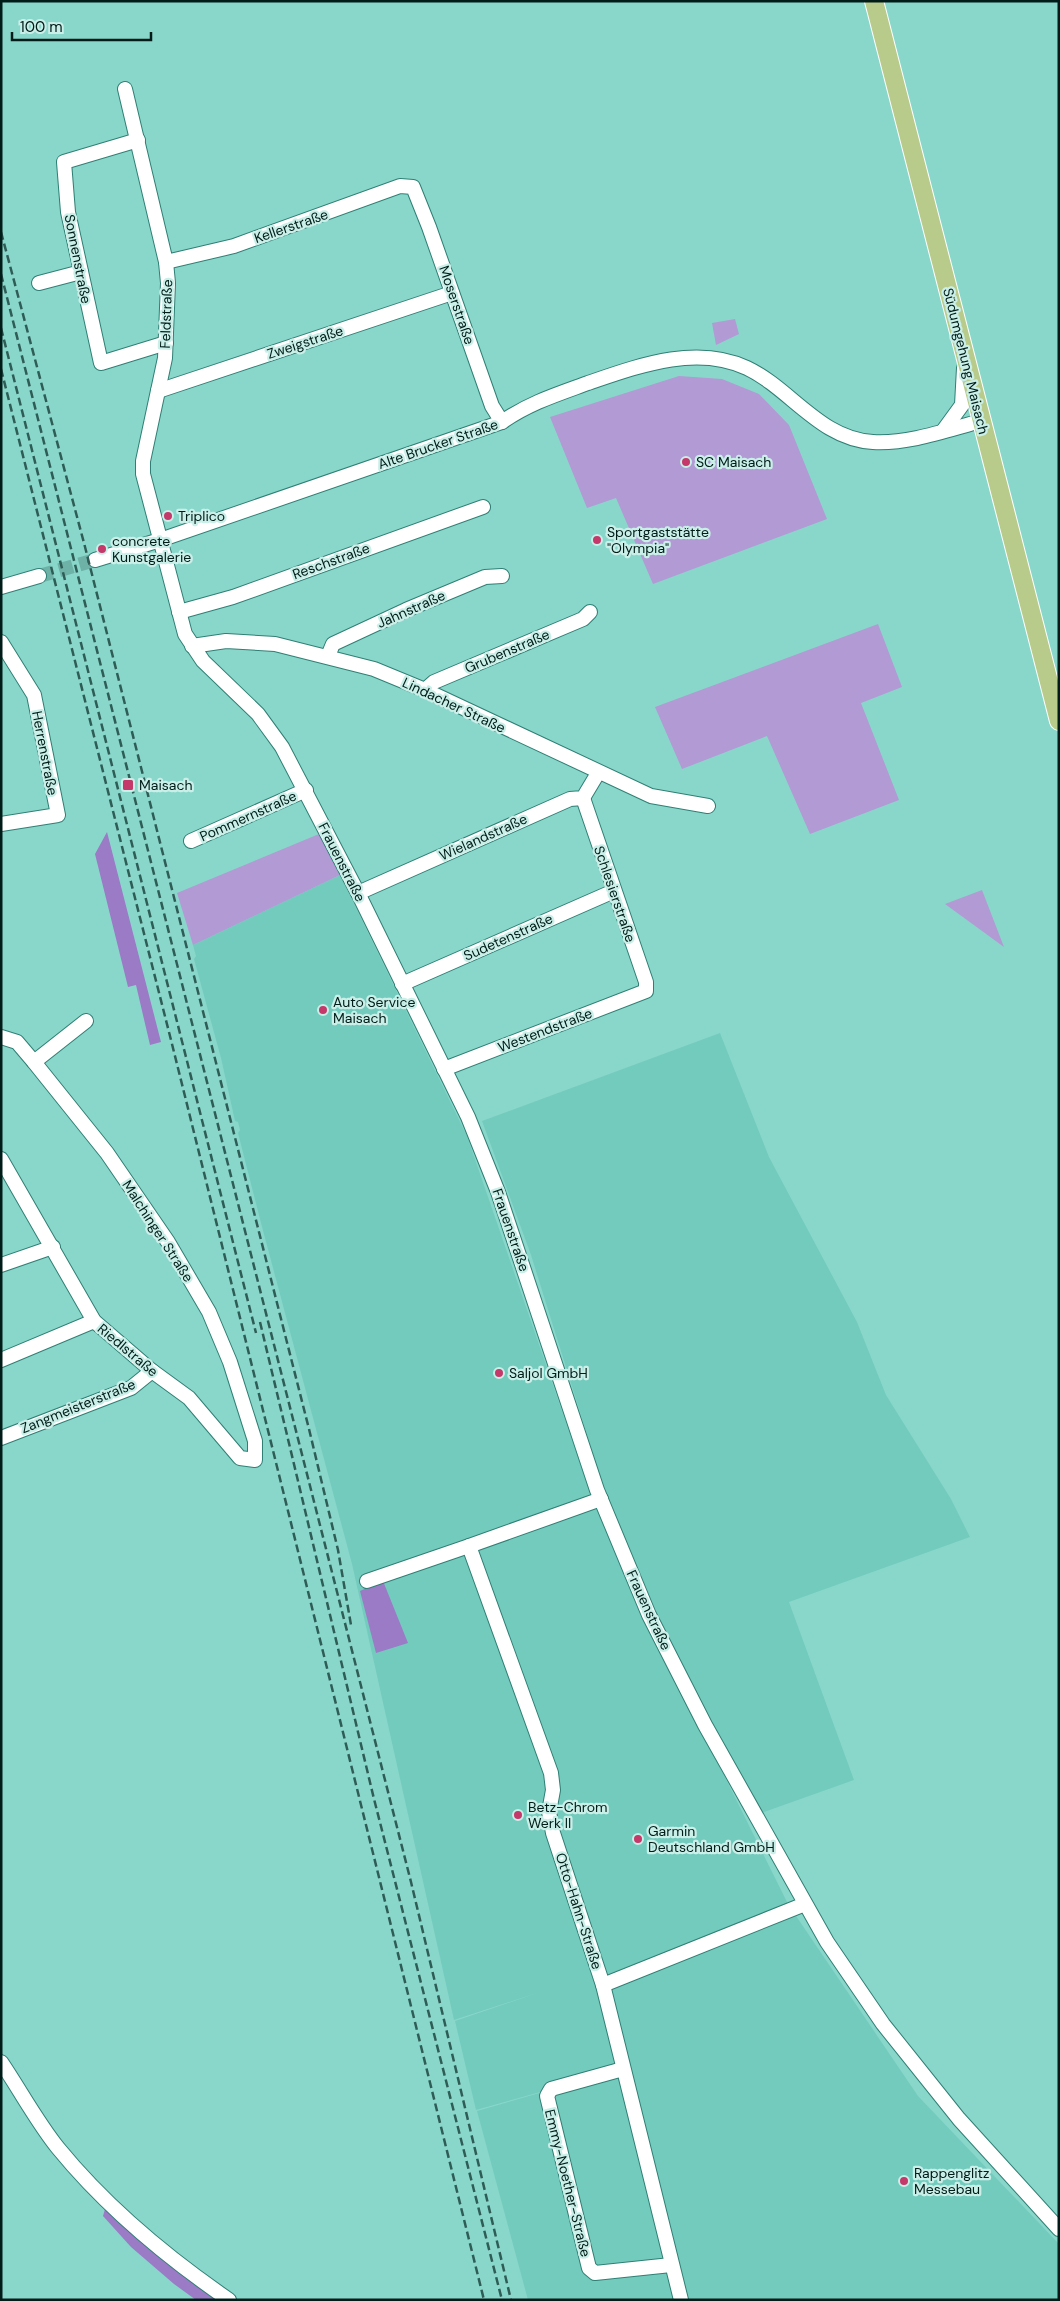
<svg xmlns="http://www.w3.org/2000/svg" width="1060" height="2301" font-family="'DM Sans',sans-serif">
	<rect width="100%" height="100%" fill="#89d7cb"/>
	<g fill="#73cbbe">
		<path d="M340 875 467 1136 591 1495 646 1618 788 1904 918 2096 1059 2244V2300H528L477 2111 616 2071 476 2110 455 2021 537 1993 454 2020 352 1564 261 1223 238 1133 240 1130 238 1122 235 1121 221 1058 194 959 196 956 193 945Z"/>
		<path d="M720 1033 769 1157 857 1322 886 1395 951 1499 970 1537 789 1602 854 1780 761 1813 706 1716 654 1612 604 1489 531 1255 482 1121Z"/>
	</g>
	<g fill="#b29ad4">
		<path d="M735 319 739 334 716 345 712 323Z"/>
		<path d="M679 376 722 379 759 394 789 425 827 519 653 584 616 498 587 508 550 417Z"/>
		<path d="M878 624 902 687 861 703 899 800 810 834 767 736 682 769 655 707Z"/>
		<path d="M319 834 340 875 193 945 177 893Z"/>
		<path d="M982 890 1004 947 945 904Z"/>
	</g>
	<g fill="#9b7ac6">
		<path d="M107 832 161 1042 150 1045 136 985 128 987 95 854Z"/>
		<path d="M383 1581 408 1643 376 1653 360 1591Z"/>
		<path d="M105 2209 219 2300H196L174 2284 131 2247 103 2216Z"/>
	</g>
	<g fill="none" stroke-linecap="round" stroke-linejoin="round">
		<path stroke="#6eb2a7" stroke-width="14" stroke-dasharray="14 7" stroke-linecap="butt" d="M39 576 95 560"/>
		<g stroke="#2f7f74" stroke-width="16">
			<g id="minor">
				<path d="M125 89 166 262 168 283 165 358 143 461V474L185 634 203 661 258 714 282 747 358 893 468 1117 498 1192 597 1490 649 1615 705 1725 827 1942 883 2024 959 2119 1059 2229"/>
				<path d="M138 140 64 162 68 212 101 363 166 343"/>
				<path d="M166 262 234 246 400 186 413 187 429 227 492 406 502 422"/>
				<path d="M39 283 81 272"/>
				<path d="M158 391 452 293"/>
				<path d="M943 431 962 405 964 368"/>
				<path d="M95 560 160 540 502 422C529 403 558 394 588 383 638 366 696 344 747 368 791 389 820 439 873 442 909 444 947 430 981 421"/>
				<path d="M1 587 39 576"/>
				<path d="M179 612 233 597 483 507"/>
				<path d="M1 642 34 695 58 815 1 824"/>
				<path d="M192 646 226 641 275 644 374 669 425 690 651 796 708 806"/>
				<path d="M328 656 333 644 406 610 485 577 502 576"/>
				<path d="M425 690 434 682 583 619 590 612"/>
				<path d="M191 841 306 790"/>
				<path d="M358 893 570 799 583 798 598 773"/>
				<path d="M402 984 614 891"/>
				<path d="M1 1037 17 1042 34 1062 107 1153 168 1242 209 1312 230 1362 255 1441V1460L240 1458 189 1398 152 1371 94 1321 1 1159"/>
				<path d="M34 1062 86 1021"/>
				<path d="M444 1069 646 991V982L583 798"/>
				<path d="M1 1265 53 1247"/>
				<path d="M1 1360 94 1321"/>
				<path d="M1 1438 131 1388 152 1371"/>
				<path d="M601 1499 469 1546 551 1773 553 1790 549 1812 553 1833 603 1985 805 1904"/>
				<path d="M367 1581 469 1546"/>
				<path d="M603 1985 681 2300"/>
				<path d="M1 2062C20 2090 37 2122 58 2148 107 2208 165 2256 229 2300"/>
				<path d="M623 2069 551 2089 547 2096 589 2268 595 2273 671 2265"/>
			</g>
		</g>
		<g stroke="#fff" stroke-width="20">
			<path id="major" d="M874 1 1059 721"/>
		</g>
		<use href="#minor" stroke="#fff" stroke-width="14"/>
		<use href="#major" stroke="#b9cb8b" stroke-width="18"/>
		<g stroke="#2f5d56" stroke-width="2.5" stroke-dasharray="8 4" stroke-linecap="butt">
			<path d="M1 232 84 543 309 1429 338 1550 351 1625"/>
			<path d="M1 274 411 1882 511 2300"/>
			<path d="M1 328 256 1333"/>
			<path d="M1 369 172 1044 484 2300"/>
			<path d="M260 1322 374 1799 502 2300"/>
		</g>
	</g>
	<g fill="#c4386a" stroke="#caefe9" stroke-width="2">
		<circle cx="686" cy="462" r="5"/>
		<circle cx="168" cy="516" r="5"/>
		<circle cx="597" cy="540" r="5"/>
		<circle cx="102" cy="549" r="5"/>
		<rect x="122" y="779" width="12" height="12" rx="2.5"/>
		<circle cx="323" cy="1010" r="5"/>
		<circle cx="499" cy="1373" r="5"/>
		<circle cx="518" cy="1815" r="5"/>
		<circle cx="638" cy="1839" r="5"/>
		<circle cx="904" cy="2181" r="5"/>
	</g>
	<g text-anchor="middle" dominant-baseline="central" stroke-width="4.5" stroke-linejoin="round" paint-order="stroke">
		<g font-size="14" fill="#001c18" stroke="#caefe9">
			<text transform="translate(291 226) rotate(-19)">Kellerstraße</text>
			<text transform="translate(78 259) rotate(79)">Sonnenstraße</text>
			<text transform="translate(457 305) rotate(71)">Moserstraße</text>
			<text transform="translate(166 314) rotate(-88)">Feldstraße</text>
			<text transform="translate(305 342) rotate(-18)">Zweigstraße</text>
			<text transform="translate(966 361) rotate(76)">Südumgehung Maisach</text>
			<text transform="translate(438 444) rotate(-19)">Alte Brucker Straße</text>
			<text transform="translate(331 561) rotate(-20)">Reschstraße</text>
			<text transform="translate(411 609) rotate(-24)">Jahnstraße</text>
			<text transform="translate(507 651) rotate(-23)">Grubenstraße</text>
			<text transform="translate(454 705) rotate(25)">Lindacher Straße</text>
			<text transform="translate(45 753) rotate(79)">Herrenstraße</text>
			<text transform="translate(248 816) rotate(-24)">Pommernstraße</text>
			<text transform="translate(483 837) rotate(-24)">Wielandstraße</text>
			<text transform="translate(342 862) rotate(63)">Frauenstraße</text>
			<text transform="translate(615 894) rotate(71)">Schlesierstraße</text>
			<text transform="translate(508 937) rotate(-24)">Sudetenstraße</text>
			<text transform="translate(545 1030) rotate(-21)">Westendstraße</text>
			<text transform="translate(511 1230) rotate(71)">Frauenstraße</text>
			<text transform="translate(158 1231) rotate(57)">Malchinger Straße</text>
			<text transform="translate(128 1350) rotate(40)">Riedlstraße</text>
			<text transform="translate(78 1406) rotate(-22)">Zangmeisterstraße</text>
			<text transform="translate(649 1610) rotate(65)">Frauenstraße</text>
			<text transform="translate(579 1911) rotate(72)">Otto-Hahn-Straße</text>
			<text transform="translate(568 2183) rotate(76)">Emmy-Noether-Straße</text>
		</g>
		<g font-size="14" fill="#001c18" stroke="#caefe9" text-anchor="start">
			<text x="696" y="462">SC Maisach</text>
			<text x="178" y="516">Triplico</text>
			<text x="607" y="532">Sportgaststätte<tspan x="607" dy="16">"Olympia"</tspan></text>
			<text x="112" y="541">concrete<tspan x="112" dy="16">Kunstgalerie</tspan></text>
			<text x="139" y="785">Maisach</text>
			<text x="333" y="1002">Auto Service<tspan x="333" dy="16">Maisach</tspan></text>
			<text x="509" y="1373">Saljol GmbH</text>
			<text x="528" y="1807">Betz-Chrom<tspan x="528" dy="16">Werk II</tspan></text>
			<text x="648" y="1831">Garmin<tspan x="648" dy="16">Deutschland GmbH</tspan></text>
			<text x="914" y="2173">Rappenglitz<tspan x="914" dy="16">Messebau</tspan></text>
		</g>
	</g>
	<rect width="1060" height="2301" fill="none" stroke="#001c18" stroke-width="5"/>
	<path d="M12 32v8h139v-8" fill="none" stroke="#001c18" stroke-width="2.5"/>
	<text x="20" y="32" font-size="15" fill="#001c18" stroke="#caefe9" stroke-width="4" paint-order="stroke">100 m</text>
</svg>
